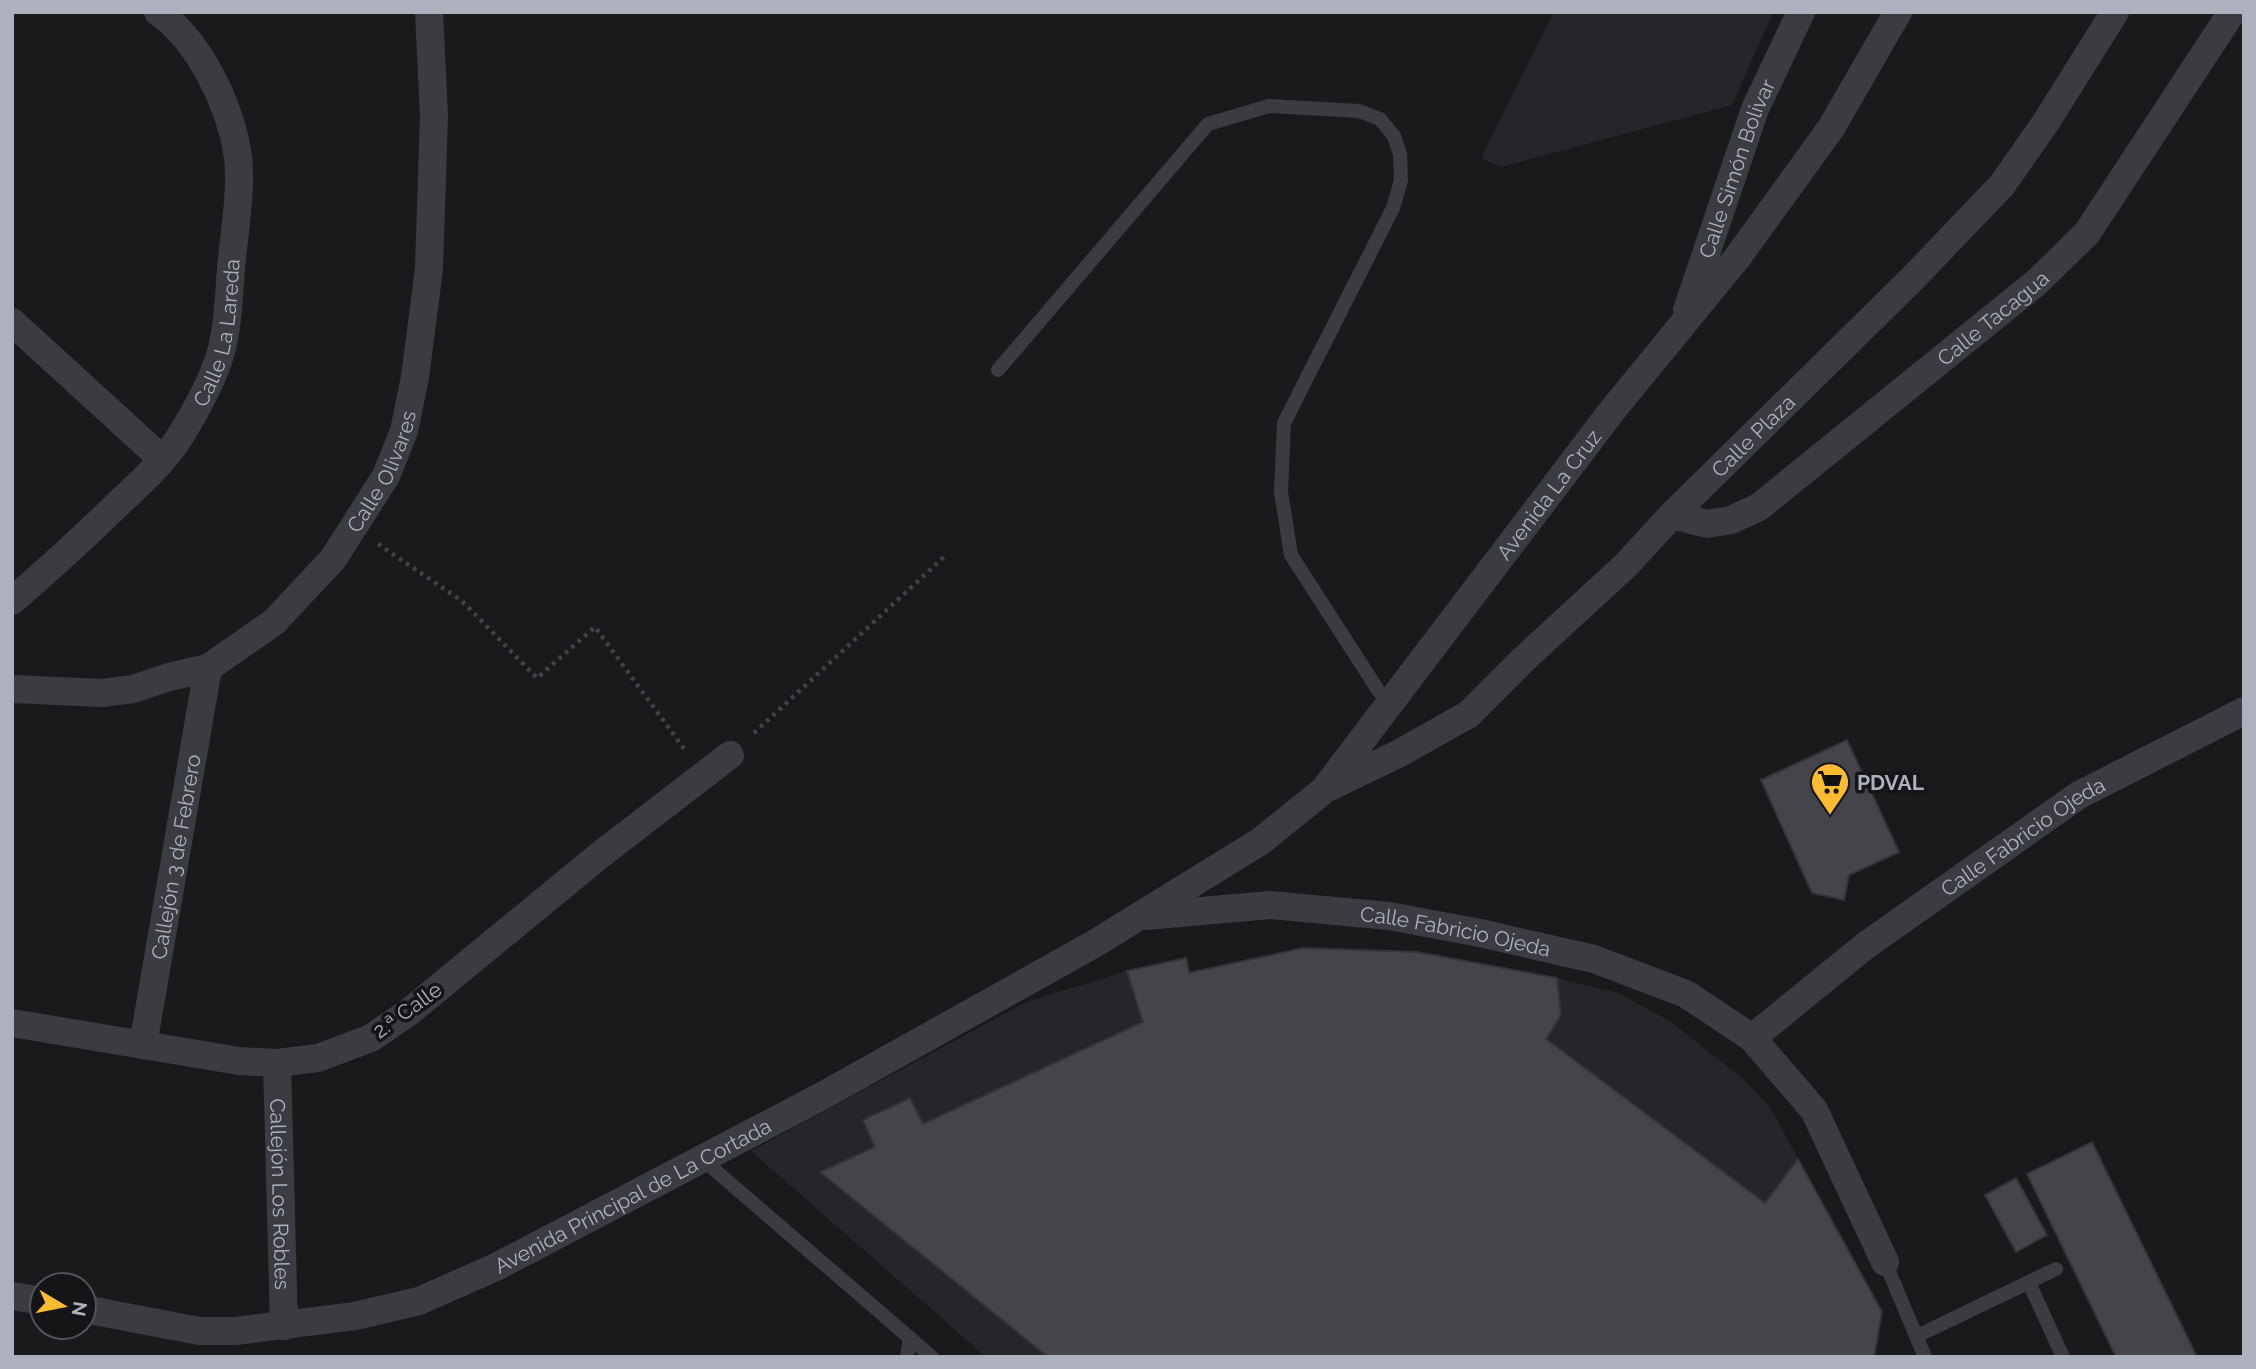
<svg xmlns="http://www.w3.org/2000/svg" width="2256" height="1369" font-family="Raleway,sans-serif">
	<rect width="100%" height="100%" fill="#1a1a1d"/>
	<g fill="#26262a">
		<path d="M1554 12H1773L1732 105 1501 167 1481 158Z"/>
		<path d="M1417 952 1557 978 1618 993 1668 1020 1741 1077 1770 1107 1882 1312 1874 1357H986L751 1151 1026 1002 1127 971 1186 958 1190 973Z"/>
	</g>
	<g fill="#44454a" stroke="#343439" stroke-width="2">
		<path d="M1847 740 1899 852 1849 875 1844 900 1812 893 1761 780Z"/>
		<path d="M1303 948 1417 952 1557 978 1561 1015 1546 1039 1765 1203 1798 1159 1882 1312 1874 1357H1048L820 1172 875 1147 863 1120 910 1098 923 1124 1143 1022 1127 971 1186 958 1189 973Z"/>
		<path d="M2092 1142 2197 1357H2116L2027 1174Z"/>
		<path d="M2016 1178 2047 1235 2016 1252 1985 1195Z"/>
	</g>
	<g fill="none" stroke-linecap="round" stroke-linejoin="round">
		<g stroke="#414349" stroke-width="4.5" stroke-dasharray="3.5 5" stroke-linecap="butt">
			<path d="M378 544 462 601 537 678 595 627 685 750"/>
			<path d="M754 733 946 555"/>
		</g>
		<g stroke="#3b3c42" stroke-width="14">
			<path d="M998 370 1208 124 1269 106 1359 111 1380 119 1394 136 1400 154 1401 180 1393 208 1284 423 1281 492 1291 555 1378 690 1389 703"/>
			<path d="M702 1159 932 1357"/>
			<path d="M1885 1262 1925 1357"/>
			<path d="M2029 1283 2063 1357"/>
			<path d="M1917 1336 2056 1269"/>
			<path d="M907 1357 910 1338"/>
		</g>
		<g stroke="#3b3c42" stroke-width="28">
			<path id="s1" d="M1687 310 1755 109 1801 12"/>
			<path d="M12 322 162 459"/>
			<path id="s2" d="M1672 515 1707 524 1731 520 1759 507 2037 282 2087 233 2232 12"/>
			<path id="s3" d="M12 601C49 569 84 537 118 504 139 484 163 463 179 438 194 414 213 380 221 352 228 325 229 296 231 268 234 234 242 190 238 157 231 107 200 41 158 12"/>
			<path id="s4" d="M12 689 102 693 133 689 169 677 208 668 274 622 333 559 386 476 404 431 415 377 429 269 434 116 429 12"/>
			<path id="s5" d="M1330 787 1400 753 1469 714 1524 659 1626 565 1672 515 1912 279 2002 185 2046 122 2115 12"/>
			<path id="s6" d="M1145 916 1270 905 1389 916 1480 933 1594 959 1686 994 1752 1038 1814 1110 1885 1262"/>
			<path d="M12 1023 239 1061 277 1063 318 1058 371 1038 409 1012 600 855 730 755"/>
			<path id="s7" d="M1752 1038 1865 946 2079 795 2244 711"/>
			<path id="s8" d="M143 1045 208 668"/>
			<path id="s9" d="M277 1063 284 1326"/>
			<path d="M12 1296 42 1301"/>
			<path id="s10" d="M84 1309 199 1331H235L355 1316 419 1301 496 1267 822 1096 1094 944 1261 841 1324 790 1611 412 1737 258 1831 128 1898 12"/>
		</g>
	</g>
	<defs>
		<g id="supermarket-pin" transform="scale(2.0125)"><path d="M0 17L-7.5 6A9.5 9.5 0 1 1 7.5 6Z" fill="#fdbb32" stroke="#151518"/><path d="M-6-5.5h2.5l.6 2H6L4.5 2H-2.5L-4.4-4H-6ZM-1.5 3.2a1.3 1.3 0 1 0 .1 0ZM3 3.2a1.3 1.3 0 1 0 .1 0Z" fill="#111"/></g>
	</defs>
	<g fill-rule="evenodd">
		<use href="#supermarket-pin" x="1830" y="782"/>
	</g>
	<g text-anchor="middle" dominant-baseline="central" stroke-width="7" stroke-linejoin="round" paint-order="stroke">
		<g font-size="21" fill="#acb1bd" stroke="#151518">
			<text stroke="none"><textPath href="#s1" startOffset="150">Calle Simón Bolívar</textPath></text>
			<text stroke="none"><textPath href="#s2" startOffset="392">Calle Tacagua</textPath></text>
			<text stroke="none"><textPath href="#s3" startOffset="348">Calle La Lareda</textPath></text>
			<text stroke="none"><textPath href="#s5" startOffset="555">Calle Plaza</textPath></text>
			<text stroke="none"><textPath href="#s4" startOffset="467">Calle Olivares</textPath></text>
			<text stroke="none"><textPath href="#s10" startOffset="1752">Avenida La Cruz</textPath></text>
			<text stroke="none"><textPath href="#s7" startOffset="338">Calle Fabricio Ojeda</textPath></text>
			<text stroke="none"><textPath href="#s8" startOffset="191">Callejón 3 de Febrero</textPath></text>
			<text stroke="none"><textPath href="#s6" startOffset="313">Calle Fabricio Ojeda</textPath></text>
			<text transform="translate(407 1010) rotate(-36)">2.ª Calle</text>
			<text stroke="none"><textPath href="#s9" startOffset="131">Callejón Los Robles</textPath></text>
			<text stroke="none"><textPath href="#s10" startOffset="578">Avenida Principal de La Cortada</textPath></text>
		</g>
		<g font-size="21" font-weight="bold" fill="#acb1bd" stroke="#151518" text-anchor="start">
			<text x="1857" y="782">PDVAL</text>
		</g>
	</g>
	<rect width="2256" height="1369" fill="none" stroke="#acb1bd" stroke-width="28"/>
	<g transform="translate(63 1306) rotate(100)"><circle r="33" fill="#151518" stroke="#51535a" stroke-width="2"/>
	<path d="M0-5L12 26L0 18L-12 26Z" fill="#fdbb32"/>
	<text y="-10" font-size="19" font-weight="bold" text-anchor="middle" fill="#acb1bd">N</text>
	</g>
</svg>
